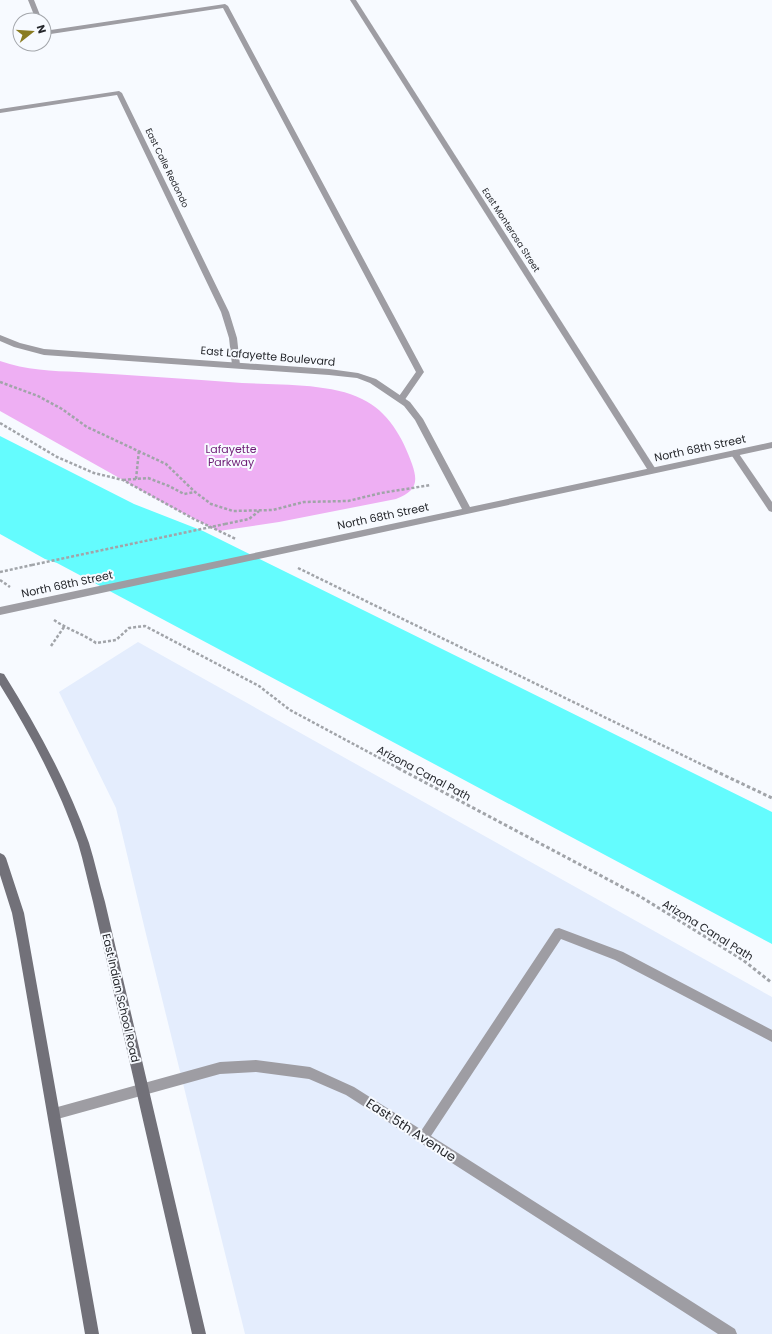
<svg xmlns="http://www.w3.org/2000/svg" width="772" height="1334" font-family="Poppins,sans-serif">
	<rect width="100%" height="100%" fill="#f7faff"/>
	<path fill="#e4edfd" d="M138 642 772 997V1334H245L145 930 116 808 59 692Z"/>
	<path fill="#eeaff3" d="M0 361C26 370 52 371 79 372 133 375 188 379 242 383 277 385 331 383 362 399 388 411 403 438 412 464 419 484 415 491 396 499L279 522 219 531 171 507 0 411Z"/>
	<path fill="#64fcfe" d="M0 436 134 504 203 531 772 812V944L57 563 45 559 0 534Z"/>
	<g fill="none" stroke-linecap="round" stroke-linejoin="round">
		<g stroke="#a1a4a9" stroke-width="2.5" stroke-dasharray="3 2" stroke-linecap="butt">
			<path d="M0 382 38 396 62 409 87 427 166 464 195 492 211 504 233 511 273 510 304 502 348 501 381 493 431 485"/>
			<path d="M0 423 57 457 94 473 123 480 194 519 236 539"/>
			<path d="M136 479 139 450"/>
			<path d="M123 480 148 478 169 486 184 494 195 492"/>
			<path d="M225 524 249 519 259 511"/>
			<path d="M298 568 711 769"/>
			<path d="M0 572 32 565"/>
			<path d="M0 580 10 587"/>
			<path d="M54 620C67 629 83 634 96 643L116 640 129 628 145 626 259 686 290 710 400 769"/>
			<path d="M51 646 64 627"/>
		</g>
		<g stroke="#a1a4a9" stroke-width="3" stroke-dasharray="3.5 2.5" stroke-linecap="butt">
			<path d="M398 768 641 897 743 960 772 983"/>
			<path d="M709 768 772 798"/>
		</g>
		<g fill="#9e9da3" fill-rule="evenodd">
			<path d="M28 0H34L42 20H36Z"/>
			<path d="M225 4 228 6 424 372 404 401 401 402 397 399 416 372 223 8 44 35V31Z"/>
			<path d="M559 928 623 952 772 1030V1042L615 960 561 939 427 1142 423 1144 419 1142 417 1138 419 1134 555 929Z"/>
		</g>
		<g fill="#9e9da3" fill-rule="evenodd">
			<path d="M350 0H356L655 468 656 470 655 472H649Z"/>
			<path d="M119 91 122 93 229 312 237 338 240 365 239 367H233L232 365 229 338 221 312 117 95 0 113V109Z"/>
			<path d="M734 450 737 451 772 502V512L769 511 730 453Z"/>
			<path d="M256 1060 310 1067 354 1087 735 1329 737 1334H718L346 1095 309 1079 256 1072 220 1074 54 1120 50 1118 48 1114 50 1110 54 1108 220 1062Z"/>
		</g>
		<path fill="#9e9da3" fill-rule="evenodd" d="M0 335 20 343 44 349 329 369 358 373 376 379 410 402 423 419 470 507 772 442V448L0 615V607L462 509 415 420 404 406 370 383 357 378 329 375 44 355 14 347 0 341Z"/>
		<g fill="#727179" fill-rule="evenodd">
			<path d="M0 673 4 674C37 727 68 783 89 843 95 862 99 882 105 902L206 1334H192L93 902C88 883 84 863 78 843 59 788 31 735 0 685Z"/>
			<path d="M0 853 4 855 6 858 24 913 99 1334H85L17 939 12 913 0 875Z"/>
		</g>
		<path stroke="#a1a4a9" stroke-width="2.5" stroke-dasharray="3 2" stroke-linecap="butt" d="M32 565 225 524"/>
	</g>
	<g text-anchor="middle" dominant-baseline="central" stroke-width="4" stroke-linejoin="round" paint-order="stroke">
		<g font-size="9" fill="#25272c" stroke="#f7faff">
			<text transform="translate(167 168) rotate(64)">East Calle Redondo</text>
			<text transform="translate(511 230) rotate(57)">East Monterosa Street</text>
		</g>
		<g font-size="11" fill="#25272c" stroke="#f7faff">
			<text transform="translate(268 356) rotate(5)">East Lafayette Boulevard</text>
			<text transform="translate(700 448) rotate(-12)">North 68th Street</text>
			<text transform="translate(383 516) rotate(-12)">North 68th Street</text>
			<text transform="translate(67 584) rotate(-12)">North 68th Street</text>
			<text transform="translate(424 773) rotate(28)">Arizona Canal Path</text>
			<text transform="translate(708 930) rotate(32)">Arizona Canal Path</text>
			<text transform="translate(121 998) rotate(77)">East Indian School Road</text>
		</g>
		<g font-size="11" fill="#6d1b75" stroke="#f7faff">
			<text x="231" y="449">Lafayette<tspan x="231" dy="13">Parkway</tspan></text>
		</g>
		<g font-size="13" fill="#25272c" stroke="#f7faff">
			<text transform="translate(411 1130) rotate(33)">East 5th Avenue</text>
		</g>
	</g>
	<g transform="translate(32 32) rotate(73)"><circle r="19" fill="#f7faff" stroke="#a3a6ab"/>
	<path d="M0-3L7 15L0 10L-7 15Z" fill="#897b20"/>
	<text y="-6" font-size="11" font-weight="bold" text-anchor="middle" fill="#25272c">N</text>
	</g>
</svg>
